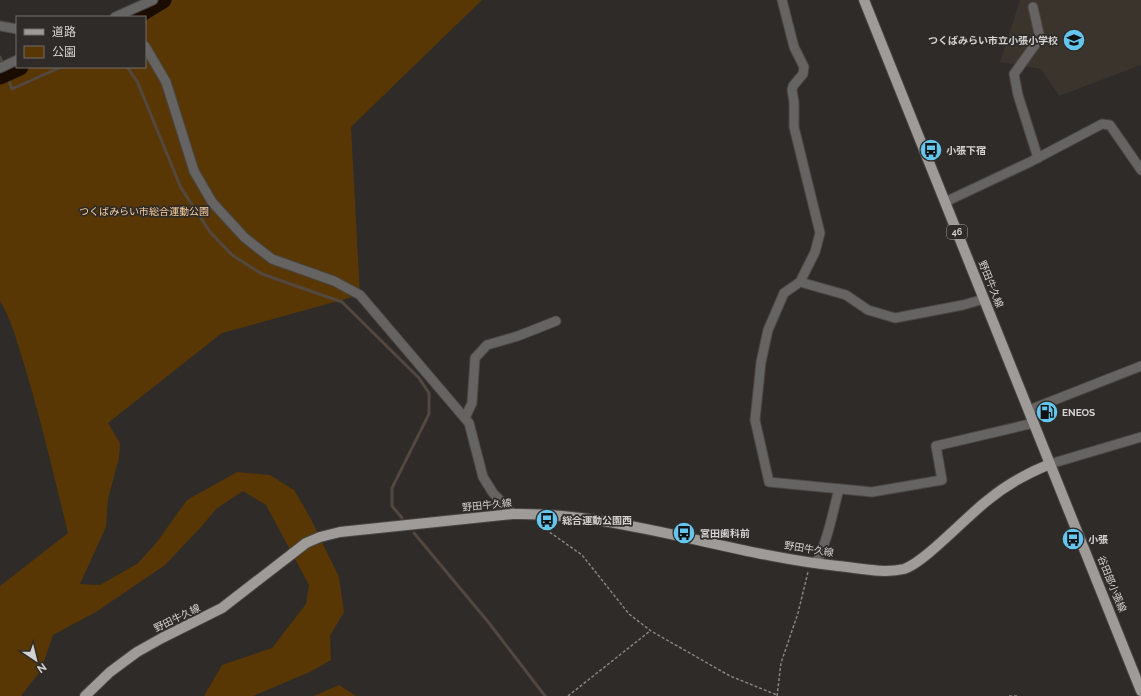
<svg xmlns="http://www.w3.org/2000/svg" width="1141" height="696" font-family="Raleway,'Noto Sans JP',sans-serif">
	<rect width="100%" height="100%" fill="#2e2b28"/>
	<path fill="#3b342d" d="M1020 0H1141V65L1059 96 1041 69 1000 62Z"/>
	<g fill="#583705">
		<path d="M160 0H482L351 127 360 295 222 333 108 423 120 443 119 458 108 499 106 527 80 584 100 585 137 564 157 542 187 500 237 472 270 475 294 490 310 517 339 577 344 612 330 636 331 660 310 672 253 696H204L222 665 272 648 306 604 309 585 266 505 243 491 216 509 202 526 165 565 96 612 53 635 41 670 21 696H0V586L68 533C54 476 41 420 24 364 17 342 12 321 0 301V72L17 65V67H145V17H125L157 3Z"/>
		<path d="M339 685 356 696H314Z"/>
	</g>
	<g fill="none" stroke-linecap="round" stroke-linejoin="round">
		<g stroke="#53483f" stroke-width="3">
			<path d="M0 57 12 89 61 67"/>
			<path d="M127 67 137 81 181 188 210 232 232 255 262 274 342 302 419 378 429 393V414L392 488V506L402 518"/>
			<path d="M414 533 489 623 545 696"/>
		</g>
		<g stroke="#1b0c00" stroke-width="17">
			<path d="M135 17 163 0"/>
			<path d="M0 76 20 67"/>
		</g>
		<g stroke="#494643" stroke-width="11">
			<g id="minor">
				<path d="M782 0 794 47 804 67 803 74 793 86 792 90 794 102V127L820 233 815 252 800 282 784 293 768 330 761 362 755 420 769 482 872 492 942 480 936 446 1034 423"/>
				<path d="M1033 7 1040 38 1014 74 1018 95 1038 158"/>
				<path d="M115 17 153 0"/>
				<path d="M0 26 17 29"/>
				<path d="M145 46 166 82 194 171 212 202 245 238 272 259 334 281 360 295 469 423 483 477 493 493 513 514"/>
				<path d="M0 68 17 60"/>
				<path d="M945 202 1030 162 1102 124 1110 125 1141 170"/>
				<path d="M800 282 846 295 868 310 895 318 963 305 984 299"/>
				<path d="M1029 410 1141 366"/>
				<path d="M465 418 472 403 475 358 487 345 518 336 556 321"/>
				<path d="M1050 464 1141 437"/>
				<path d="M816 563C828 540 832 515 839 489"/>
			</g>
		</g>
		<g stroke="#494643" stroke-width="12">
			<g id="major">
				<path d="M864 0 1141 691"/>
				<path d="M85 696 110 672 137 652 162 638 222 608 306 543 320 537 340 532 513 514C621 512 730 555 838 566 859 568 883 574 904 569 924 563 968 515 988 500 1007 484 1028 473 1050 464"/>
			</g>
		</g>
		<g stroke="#878582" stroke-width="1.5" stroke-dasharray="3 2" stroke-linecap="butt">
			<path d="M543 525 548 531 582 555 629 614 651 631 730 676 777 695"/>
			<path d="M568 696 650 631"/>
			<path d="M777 696 781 663 798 613 808 572"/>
			<path d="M1009 696H1019"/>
		</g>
		<use href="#minor" stroke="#656462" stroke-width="9"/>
		<use href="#major" stroke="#9e9b98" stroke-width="10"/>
	</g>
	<defs>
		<g id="school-disc" transform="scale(1.15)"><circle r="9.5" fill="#64c5ee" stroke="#2e2b28"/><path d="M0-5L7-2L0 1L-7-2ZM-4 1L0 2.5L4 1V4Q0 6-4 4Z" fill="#111"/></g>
		<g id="bus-disc" transform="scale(1.15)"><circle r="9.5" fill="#64c5ee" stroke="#2e2b28"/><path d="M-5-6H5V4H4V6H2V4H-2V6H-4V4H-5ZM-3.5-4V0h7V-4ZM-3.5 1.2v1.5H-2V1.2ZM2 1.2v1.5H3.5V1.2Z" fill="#111"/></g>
		<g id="fuel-disc" transform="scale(1.15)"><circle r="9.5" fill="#64c5ee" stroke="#2e2b28"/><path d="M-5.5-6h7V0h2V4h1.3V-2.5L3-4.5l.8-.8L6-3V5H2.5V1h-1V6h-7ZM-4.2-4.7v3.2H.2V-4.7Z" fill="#111"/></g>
	</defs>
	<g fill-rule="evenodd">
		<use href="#school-disc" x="1074" y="40"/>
		<use href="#bus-disc" x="931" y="150"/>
		<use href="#fuel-disc" x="1047" y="412"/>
		<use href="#bus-disc" x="547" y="520"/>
		<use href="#bus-disc" x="684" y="533"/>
		<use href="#bus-disc" x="1073" y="539"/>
	</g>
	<g text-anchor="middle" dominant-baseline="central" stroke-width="3.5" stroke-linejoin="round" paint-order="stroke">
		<rect fill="#2e2b28" stroke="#a3a19e" stroke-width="1" x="947" y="225" width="20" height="14" rx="3"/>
		<g font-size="9" font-weight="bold" fill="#d5d3d1">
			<text x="957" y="232">46</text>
		</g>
		<g font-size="10" font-weight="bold" fill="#d5d3d1" stroke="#2e2b28" text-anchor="start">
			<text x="1058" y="40" text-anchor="end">つくばみらい市立小張小学校</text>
			<text x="946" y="150">小張下宿</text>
			<text x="1062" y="412">ENEOS</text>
			<text x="562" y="520">総合運動公園西</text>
			<text x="700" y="533">宮田歯科前</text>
			<text x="1088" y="539">小張</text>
		</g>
		<g font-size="10" fill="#fed19e" stroke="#2e2b28">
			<text x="144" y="211">つくばみらい市総合運動公園</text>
		</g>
		<g font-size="10" fill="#d5d3d1" stroke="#2e2b28">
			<text transform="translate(991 284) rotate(68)">野田牛久線</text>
			<text transform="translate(487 505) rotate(-6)">野田牛久線</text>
			<text transform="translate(809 549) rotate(9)">野田牛久線</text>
			<text transform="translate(1112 584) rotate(68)">谷田部小張線</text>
			<text transform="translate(177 618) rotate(-26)">野田牛久線</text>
		</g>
	</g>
	<rect x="16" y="16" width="130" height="52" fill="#2e2b28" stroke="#716e6c"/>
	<rect x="24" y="29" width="20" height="6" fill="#9e9b98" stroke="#716e6c"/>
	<text x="52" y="36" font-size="12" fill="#d5d3d1">道路</text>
	<rect x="24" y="46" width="20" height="12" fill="#583705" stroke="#716e6c"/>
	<text x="52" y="56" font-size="12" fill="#d5d3d1">公園</text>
	<g transform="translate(36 660) rotate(145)" stroke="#2e2b28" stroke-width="3" paint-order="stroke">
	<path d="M0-3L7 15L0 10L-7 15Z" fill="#d5d3d1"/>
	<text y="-6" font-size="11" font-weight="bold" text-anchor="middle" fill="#d5d3d1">N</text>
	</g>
</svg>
